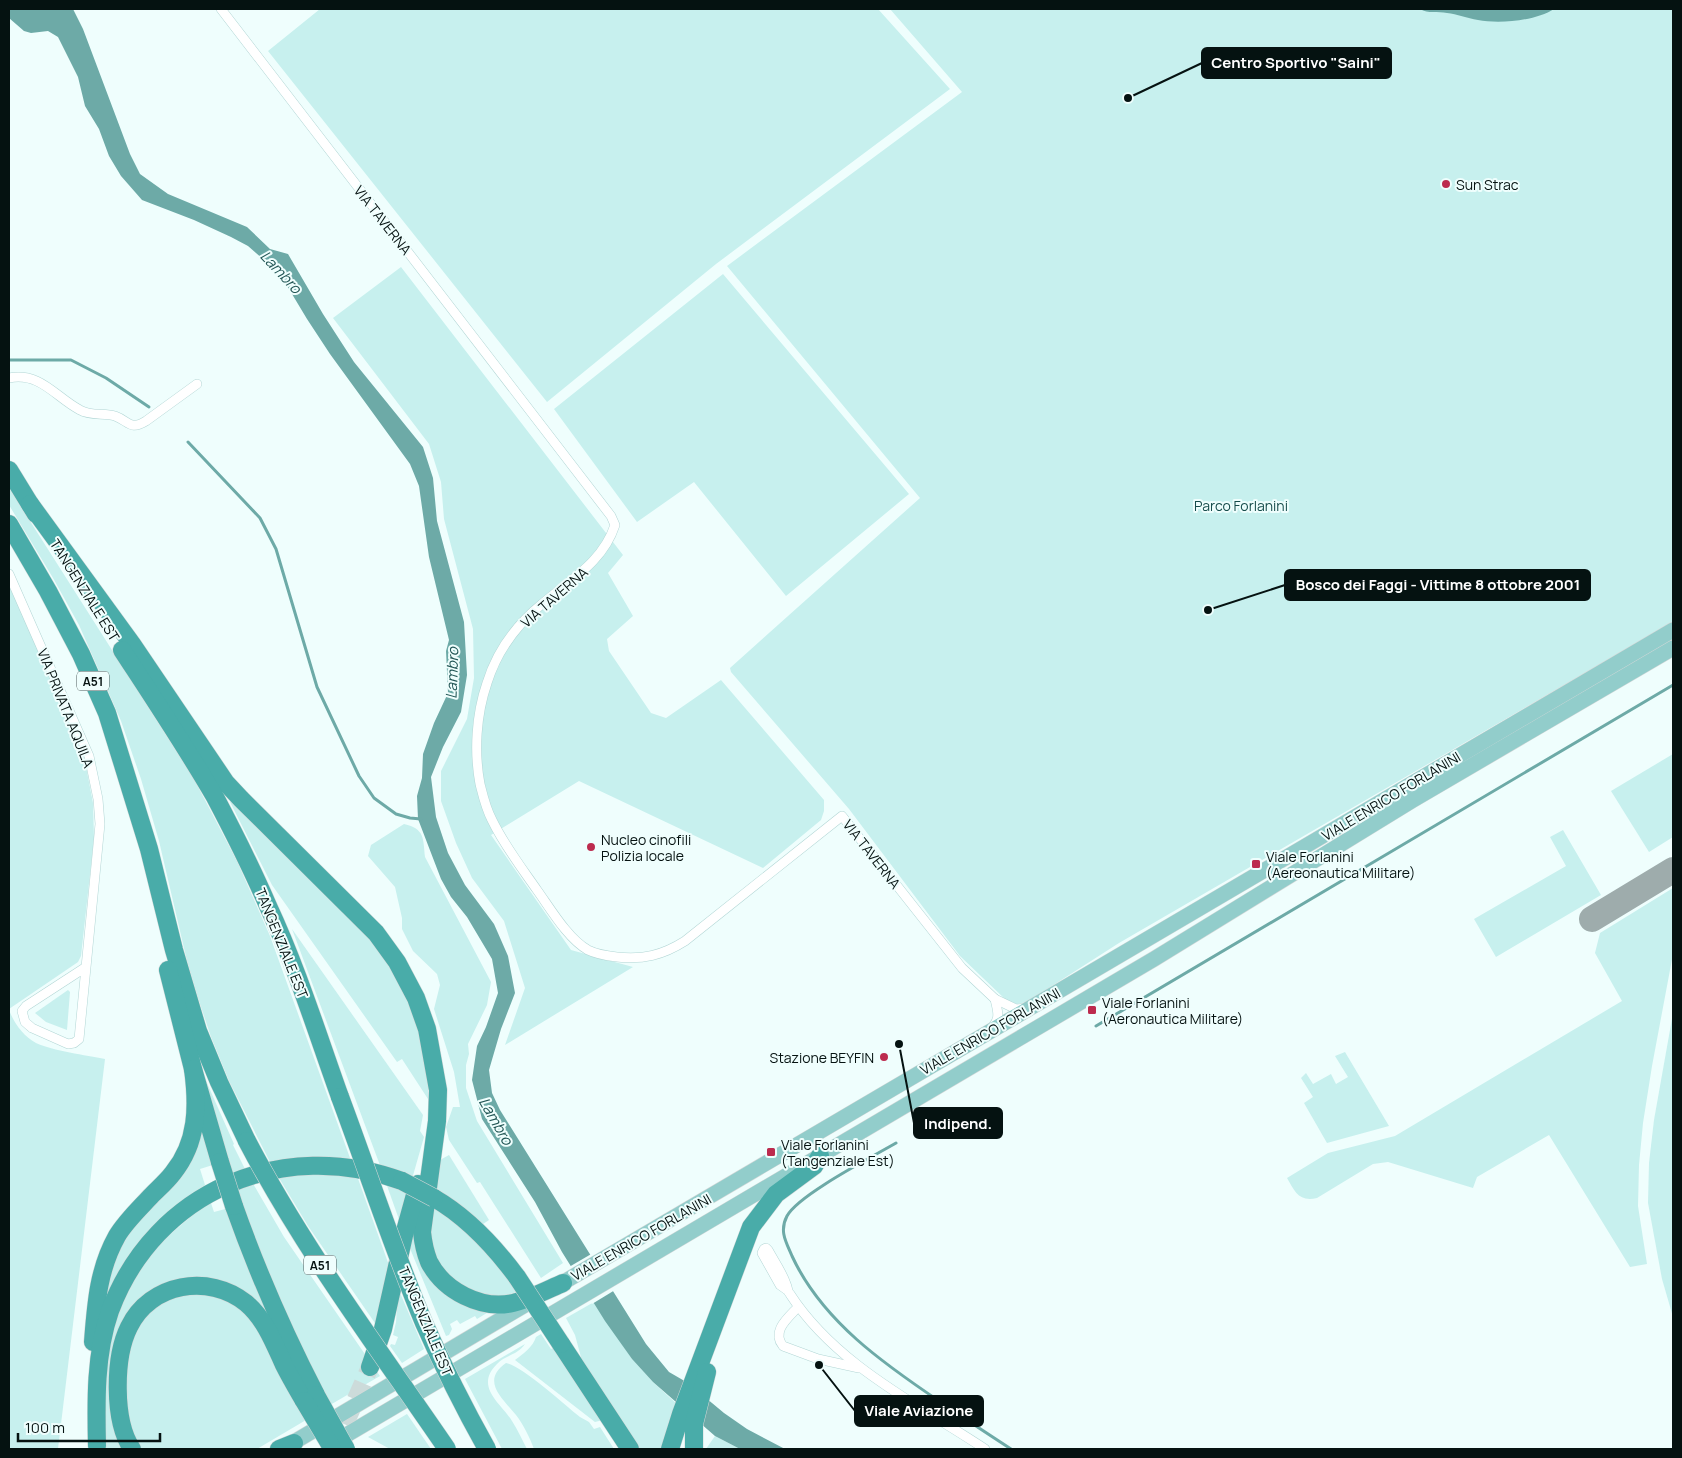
<svg xmlns="http://www.w3.org/2000/svg" width="1682" height="1458" font-family="Manrope,sans-serif">
	<rect width="100%" height="100%" fill="#effefd"/>
	<g fill="#c7f0ee">
		<path d="M320 9H878L950 89 716 264 547 402 268 51Z"/>
		<path d="M890 9H1673V622L1119 943 1027 1002 1017 1004 1006 1000 960 956 849 809 731 672 730 668 920 498 727 266 962 92Z"/>
		<path d="M401 267 623 555 608 573 633 616 607 639 609 651 651 713 666 718 721 680 824 800V811L821 820 763 868 579 781 491 835 571 950 633 967 505 1045 525 988 504 921 472 878 456 843 441 801V771L467 719 474 678 473 629 444 519 441 482 429 444 333 318Z"/>
		<path d="M723 274 909 494 786 596 694 482 637 522 554 409Z"/>
		<path d="M9 488 194 779 237 861 270 936 350 1158 313 1157 270 1162 229 1081 211 1037 198 998 187 961 159 841 141 779 121 721 79 625 53 578 9 505Z"/>
		<path d="M9 583 84 756 93 803 94 838 81 956 78 962 9 1009Z"/>
		<path d="M1673 754V837L1649 852 1611 791Z"/>
		<path d="M233 800 369 930 418 1016 428 1083V1099L402 1059 397 1062 272 885 230 802Z"/>
		<path d="M404 824C425 829 423 838 425 857L491 982 487 1005 468 1044 469 1054 466 1065V1088L477 1121 563 1263 541 1278 480 1182 477 1183 449 1140 446 1127 453 1107H460L454 1072 434 1009 440 985 437 974 413 951 402 929V918L395 887 368 856 371 845Z"/>
		<path d="M1563 830 1601 895 1496 957 1474 919 1566 866 1550 837Z"/>
		<path d="M1673 888V954L1652 1066 1643 1123 1639 1165 1638 1206 1647 1264 1630 1267 1549 1135 1477 1177 1473 1188 1388 1162 1373 1164 1317 1198C1299 1202 1295 1192 1287 1178L1328 1153 1395 1136 1622 1001 1595 953 1600 933Z"/>
		<path d="M292 929 423 1115 420 1131 424 1137 412 1179 381 1168Z"/>
		<path d="M68 990 70 992 67 1030 46 1022 35 1013Z"/>
		<path d="M9 1010C14 1023 23 1036 36 1043 53 1051 86 1055 105 1059L58 1449H9Z"/>
		<path d="M1673 1013V1317L1662 1279 1648 1203 1649 1163 1654 1120Z"/>
		<path d="M1345 1052 1389 1126 1327 1143 1304 1103 1313 1097 1301 1078 1306 1073 1313 1084 1331 1074 1336 1084 1348 1077 1335 1056Z"/>
		<path d="M203 1074 234 1144 233 1145 245 1169 232 1174Z"/>
		<path d="M201 1127 216 1164 200 1169 205 1185C161 1215 118 1256 104 1309L111 1255Z"/>
		<path d="M449 1155 489 1220 480 1226 435 1190 440 1160Z"/>
		<path d="M276 1173H356L391 1271 377 1326 308 1226Z"/>
		<path d="M251 1180 284 1237 380 1376 330 1405 281 1313 236 1185Z"/>
		<path d="M386 1183 409 1192 401 1225Z"/>
		<path d="M210 1200 214 1212 229 1208 297 1368 266 1318 188 1280 121 1334 126 1449H102L105 1368 118 1306 153 1249Z"/>
		<path d="M433 1204 443 1210 501 1267 516 1292 498 1299 479 1296 452 1282 429 1247Z"/>
		<path d="M414 1226 420 1250 490 1311 477 1319 475 1316 460 1324 457 1320 450 1324 452 1329 449 1335 446 1336 409 1246Z"/>
		<path d="M398 1288 424 1349 402 1363 390 1346 391 1344 395 1345 398 1337 393 1335 396 1322Z"/>
		<path d="M208 1291 247 1310 306 1420 257 1449H138L130 1436 125 1368 133 1328 160 1300Z"/>
		<path d="M594 1302 632 1359 653 1382 679 1406 662 1449H639L582 1361 575 1335 566 1318Z"/>
		<path d="M541 1334 551 1349 555 1347 603 1420 595 1422 515 1360C523 1354 533 1347 536 1337Z"/>
		<path d="M525 1344C518 1355 505 1355 497 1364 474 1387 501 1403 512 1421 518 1430 522 1440 527 1449H502L465 1379Z"/>
		<path d="M506 1363C521 1365 565 1405 580 1417L589 1422 594 1429 600 1427 614 1449H534C530 1438 523 1424 516 1415 503 1399 480 1381 506 1363Z"/>
		<path d="M407 1414 431 1449H390L368 1437Z"/>
		<path d="M715 1436 740 1449H706Z"/>
	</g>
	<g fill="#6daaa7">
		<path d="M9 9H73L83 29 130 154 140 174 168 194 247 227 270 249 288 254 323 314 354 362 423 447 433 478 437 521 464 622 467 675 461 712 443 747 431 777 436 817 448 853 465 885 494 924 508 956 515 993 501 1029 489 1070 492 1093 500 1110 646 1344 669 1372 688 1383 724 1413 747 1429 785 1449H740L715 1436 653 1382 632 1359 605 1321 562 1252 535 1202 482 1119 472 1080 477 1046 486 1027 498 993 492 959 467 917 451 897 441 879 418 819 417 796 422 778 423 754 434 723 448 693 446 651 449 640 429 557 419 486 410 464 330 354 307 319 280 274 248 246 231 237 194 220 142 200 121 176 109 156 99 129 85 106 78 77 58 37 48 31 31 33 24 31 9 18Z"/>
		<path d="M1420 9H1554C1536 21 1499 24 1478 20 1467 18 1457 14 1447 13 1438 11 1428 14 1420 9Z"/>
	</g>
	<path fill="#effefd" d="M593 1253 615 1290 592 1304 569 1267Z"/>
	<g fill="none" stroke-linecap="round" stroke-linejoin="round">
		<g stroke="#6daaa7" stroke-width="3">
			<path d="M9 360H71L106 378 149 407"/>
			<path d="M188 442 260 518 276 549 317 687 359 776 374 798 396 814 410 818 421 819"/>
			<path d="M1096 1026 1673 685"/>
			<path d="M896 1143C872 1157 798 1195 787 1216 779 1231 786 1242 792 1256 822 1321 884 1364 942 1403 965 1419 988 1434 1011 1449"/>
		</g>
		<path stroke="#9eacac" stroke-width="26" d="M1592 919 1673 870"/>
		<path stroke="#ccdbda" stroke-width="18" stroke-dasharray="18 9" stroke-linecap="butt" d="M334 1449 370 1367"/>
		<g stroke="#b2d6d5" stroke-width="10">
			<g id="street">
				<path d="M221 9 611 516 615 525C603 562 570 580 542 604 516 625 497 651 487 683 476 715 474 752 480 784 483 796 486 809 492 820 504 845 521 867 537 890 550 908 568 939 588 950 596 954 608 956 617 957 643 960 663 955 685 941L842 816 962 968 995 999 1016 1009 1026 1008"/>
				<path d="M9 378C41 372 55 397 80 410 90 416 104 413 115 416 129 421 130 431 146 421L197 384"/>
				<path d="M9 574 89 756 98 799 100 824 79 1039 74 1043 68 1044 32 1028 25 1022 22 1011 26 1006 86 967"/>
				<path d="M993 1026C1001 1018 997 1009 995 999"/>
				<path d="M787 1290 780 1285 762 1253 764 1249 766 1248 768 1250C774 1261 782 1272 786 1284 788 1288 787 1291 790 1294 835 1364 917 1404 985 1449"/>
				<path d="M798 1307C788 1318 771 1331 783 1346L818 1359 859 1368"/>
			</g>
		</g>
		<g stroke="#d7d9d9" stroke-width="16">
			<g id="primary">
				<path d="M552 1289 1673 630"/>
				<path d="M331 1444 1154 959 1413 800 1673 648"/>
				<path d="M284 1448 530 1302"/>
			</g>
		</g>
		<g stroke="#d7d9d9" stroke-width="19">
			<g id="highway">
				<path d="M9 470 36 514"/>
				<path d="M30 504 132 644 226 783 241 799 376 933 397 962 416 998 427 1029 438 1090 437 1121 422 1232C423 1242 425 1252 429 1262 444 1291 481 1310 513 1303 530 1299 547 1290 563 1283"/>
				<path d="M9 524 48 591 81 654 107 713 149 849 174 950 198 1031 219 1082 247 1141"/>
				<path d="M122 650C154 699 186 747 215 797 234 833 252 869 268 906 297 968 317 1033 340 1097"/>
				<path d="M168 970 193 1069 220 1162"/>
				<path d="M434 1198C467 1217 494 1246 517 1277"/>
				<path d="M234 1206C257 1271 284 1333 316 1395"/>
				<path d="M93 1342C96 1304 98 1270 117 1236 126 1221 140 1208 152 1195 159 1188 167 1181 173 1173 198 1142 198 1106 193 1069"/>
				<path d="M561 1344 630 1449"/>
				<path d="M370 1367 383 1329 405 1231 418 1184"/>
				<path d="M97 1446C96 1402 95 1354 110 1311 155 1190 284 1137 402 1181"/>
				<path d="M132 1449C113 1421 114 1357 129 1327 150 1283 209 1273 246 1303 265 1319 274 1343 284 1365 290 1377 297 1389 304 1401"/>
				<path d="M279 1449 294 1443"/>
				<path d="M670 1449 681 1414 751 1227 776 1194 814 1166 820 1156"/>
				<path d="M694 1449V1424L707 1372"/>
			</g>
		</g>
		<use href="#street" stroke="#fff" stroke-width="9"/>
		<use href="#primary" stroke="#92cdcb" stroke-width="15"/>
		<use href="#highway" stroke="#49aca9" stroke-width="18"/>
		<g stroke="#d7d9d9" stroke-width="19" stroke-linecap="butt">
			<g id="highway-bridge">
				<path d="M340 1097C368 1172 393 1249 424 1323 443 1366 464 1408 487 1449"/>
				<path d="M247 1141C304 1250 378 1348 447 1449"/>
				<path d="M220 1162 234 1206"/>
				<path d="M402 1181 434 1198"/>
				<path d="M517 1277 561 1344"/>
				<path d="M316 1395 346 1449"/>
				<path d="M304 1401 332 1448"/>
			</g>
		</g>
		<use href="#highway-bridge" stroke="#49aca9" stroke-width="18"/>
	</g>
	<g fill="#bc2b4e" stroke="#effefd" stroke-width="2">
		<circle cx="1446" cy="184" r="5"/>
		<circle cx="591" cy="847" r="5"/>
		<rect x="1251" y="859" width="10" height="10" rx="2.5"/>
		<rect x="1087" y="1005" width="10" height="10" rx="2.5"/>
		<circle cx="884" cy="1057" r="5"/>
		<rect x="766" y="1147" width="10" height="10" rx="2.5"/>
	</g>
	<g text-anchor="middle" dominant-baseline="central" stroke-width="4" stroke-linejoin="round" paint-order="stroke">
		<g fill="#effefd" stroke="#4b5958" stroke-width="1">
			<rect x="77" y="671.5" width="32" height="19" rx="4"/>
			<rect x="304" y="1255.5" width="32" height="19" rx="4"/>
		</g>
		<g font-size="12" font-weight="bold" fill="#051211">
			<text x="93" y="681">A51</text>
			<text x="320" y="1265">A51</text>
		</g>
		<g font-size="14" fill="#051211" stroke="#effefd" text-anchor="start">
			<text x="1456" y="184">Sun Strac</text>
			<text x="601" y="839">Nucleo cinofili<tspan x="601" dy="16">Polizia locale</tspan></text>
			<text x="1266" y="856">Viale Forlanini<tspan x="1266" dy="16">(Aereonautica Militare)</tspan></text>
			<text x="1102" y="1002">Viale Forlanini<tspan x="1102" dy="16">(Aeronautica Militare)</tspan></text>
			<text x="874" y="1057" text-anchor="end">Stazione BEYFIN</text>
			<text x="781" y="1144">Viale Forlanini<tspan x="781" dy="16">(Tangenziale Est)</tspan></text>
		</g>
		<g font-size="14" fill="#051211" stroke="#effefd">
			<text transform="translate(383 220) rotate(52)">VIA TAVERNA</text>
			<text transform="translate(85 590) rotate(58)">TANGENZIALE EST</text>
			<text transform="translate(554 597) rotate(-41)">VIA TAVERNA</text>
			<text transform="translate(66 708) rotate(68)">VIA PRIVATA AQUILA</text>
			<text transform="translate(1391 796) rotate(-31)">VIALE ENRICO FORLANINI</text>
			<text transform="translate(872 854) rotate(52)">VIA TAVERNA</text>
			<text transform="translate(282 943) rotate(68)">TANGENZIALE EST</text>
			<text transform="translate(990 1031) rotate(-30)">VIALE ENRICO FORLANINI</text>
			<text transform="translate(641 1237) rotate(-30)">VIALE ENRICO FORLANINI</text>
			<text transform="translate(426 1321) rotate(67)">TANGENZIALE EST</text>
		</g>
		<g font-size="14" fill="#164c4b" stroke="#effefd">
			<text x="1241" y="505">Parco Forlanini</text>
		</g>
		<g font-size="15" font-style="italic" fill="#225655" stroke="#effefd">
			<text transform="translate(281 272) rotate(47)">Lambro</text>
			<text transform="translate(452 673) rotate(-88)">Lambro</text>
			<text transform="translate(496 1121) rotate(60)">Lambro</text>
		</g>
	</g>
	<path fill="none" stroke="#051211" stroke-width="2" d="M1128 98L1202 63M1208 610L1285 585M899 1044L914 1123M819 1365L855 1411"/>
	<g fill="#051211" stroke="#effefd" stroke-width="2">
		<circle cx="1128" cy="98" r="5"/>
		<circle cx="1208" cy="610" r="5"/>
		<circle cx="899" cy="1044" r="5"/>
		<circle cx="819" cy="1365" r="5"/>
	</g>
	<g fill="#051211" stroke="#051211" stroke-width="2">
		<rect x="1202" y="48" width="189" height="30" rx="5"/>
		<rect x="1285" y="570" width="305" height="30" rx="5"/>
		<rect x="914" y="1108" width="88" height="30" rx="5"/>
		<rect x="855" y="1396" width="128" height="30" rx="5"/>
	</g>
	<g font-size="15" text-anchor="middle" font-weight="bold" fill="#fff">
		<text x="1296" y="68">Centro Sportivo "Saini"</text>
		<text x="1438" y="590">Bosco dei Faggi - Vittime 8 ottobre 2001</text>
		<text x="958" y="1129">Indipend.</text>
		<text x="919" y="1416">Viale Aviazione</text>
	</g>
	<rect width="1682" height="1458" fill="none" stroke="#051211" stroke-width="20"/>
	<path d="M18 1433v8h142v-8" fill="none" stroke="#051211" stroke-width="2.5"/>
	<text x="25" y="1433" font-size="15" fill="#051211" stroke="#effefd" stroke-width="4" paint-order="stroke">100 m</text>
</svg>
